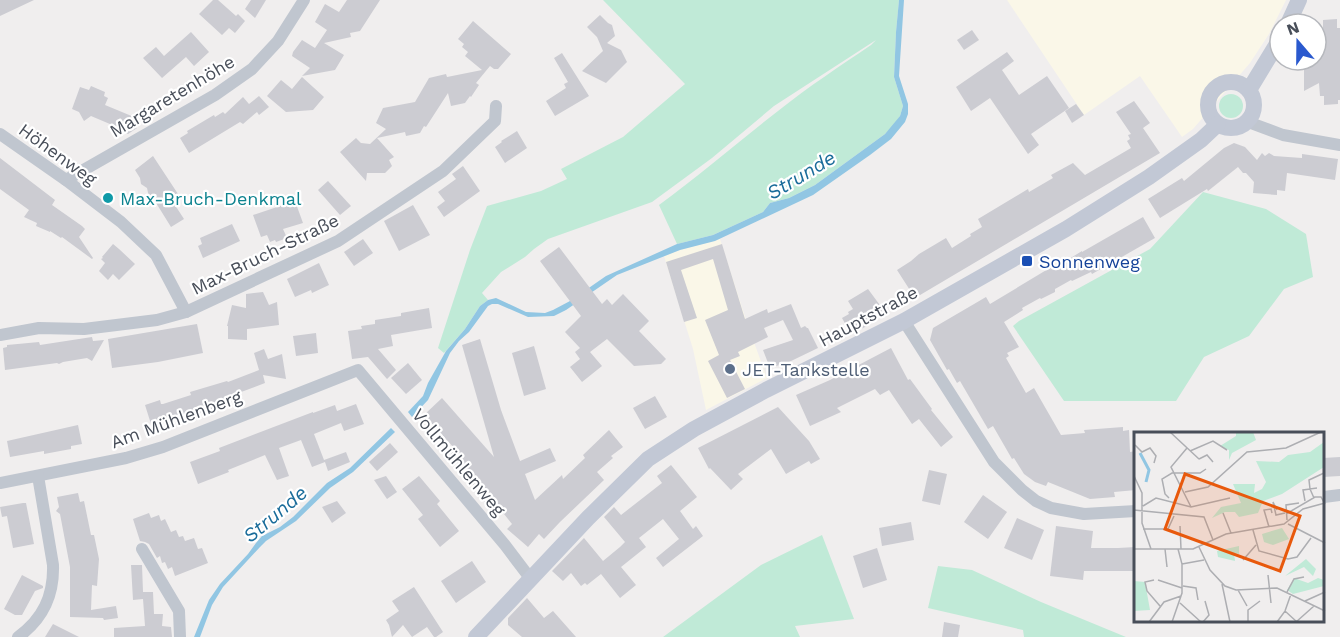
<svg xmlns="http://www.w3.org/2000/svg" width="1340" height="637" font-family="'Work Sans',sans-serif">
	<rect width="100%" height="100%" fill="#f0eeee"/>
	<g fill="#faf7e8">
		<path d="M1007 0H1286L1269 34 1250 63 1193 129 1182 137 1140 76 1084 115Z"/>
		<path d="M720 239 747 323 767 378 706 410 693 349 664 256 680 250Z"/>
	</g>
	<g fill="#c0ead7">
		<path d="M603 0H899L896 32 894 77 903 106 900 116 894 125 885 134 815 185 789 198 770 203 763 212 713 235 677 244 659 205C700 175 738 142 778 111 808 87 840 66 871 45L876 40 774 106 712 158 652 202 548 239 534 249 525 257 501 272 482 293 488 300 480 306 465 329 444 353 438 348 470 250 487 206 541 191 567 179 561 169 623 137 685 84Z"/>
		<circle cx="1231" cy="106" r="12"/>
		<path d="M1203 192 1266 209 1306 234 1313 277 1284 289 1249 336 1204 357 1176 401H1064L1013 326 1019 321 1150 249Z"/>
		<path d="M822 535 854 619 795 626 800 637H663L761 565Z"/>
		<path d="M938 566 972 570 1041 602 1126 637H1024L1023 630 928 608Z"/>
	</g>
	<g fill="#91c6e3">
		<path d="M899 0H904L899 76 908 104V114L905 122 891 139 870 155 813 195 715 241 680 250 617 275 566 310 554 316 528 317 498 304H492L488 306 469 332 459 341 450 353 428 400 412 417 408 412 423 396 428 383 446 351 465 329 480 306 488 300 496 298 526 312 545 313 553 310 570 301 606 276 617 271 677 244 713 235 763 212 770 203 789 198 815 185 885 134 900 116 903 106 894 77 896 32Z"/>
		<path d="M391 428 395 432 353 472 330 488 296 521 266 541 260 547 223 587 212 605 200 637H194L209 600 220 584 248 554 256 543 262 536 280 527 293 517 327 483 350 468Z"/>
	</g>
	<g fill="#ccccd2">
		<path d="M0 0H34L0 16Z"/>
		<path d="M213 0H218L236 16 238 14 245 21 235 33 229 28 222 35 199 14Z"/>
		<path d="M251 0H266L255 18 245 9Z"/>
		<path d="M347 0H380L360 31 350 33 351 37 324 43 344 55 335 70 302 76 310 68 292 56 293 52 302 40 315 48 327 30 315 22 325 4 339 12Z"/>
		<path d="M600 15 608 23 612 25 615 36 607 43 621 50 627 62 606 83 582 71 603 51 597 37 587 27Z"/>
		<path d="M1337 19V28H1340V100H1338V104L1324 105V96H1320L1319 83 1304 91V66H1306V60H1316V36H1319V28H1323V20Z"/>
		<path d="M473 21 511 54 498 69H494L490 66 476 83 479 85 471 97 470 96 465 103 451 106 448 93 426 127 424 126 420 133 406 136 405 132 377 138 394 157 389 160 392 166 385 173H367L366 181 340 152 356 138 361 143 370 144 386 129 376 123 383 108 415 102 429 78 446 74 447 77 482 70 465 56 468 52 462 47 464 44 458 39Z"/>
		<path d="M972 30 979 40 964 50 957 40Z"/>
		<path d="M191 32 209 52 194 66 186 57 162 78 143 58 156 47 164 56Z"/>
		<path d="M1007 52 1014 61 1002 70 1019 95 1047 76 1069 108 1031 134 1039 145 1028 154 990 98 971 111 956 87Z"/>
		<path d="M562 53 589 96 555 116 546 101 566 88 564 84 568 82 554 58Z"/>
		<path d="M302 77 324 97 313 110 286 112 267 96 281 80 292 89Z"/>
		<path d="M91 86 105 92 104 96 108 98 105 105 134 117 137 128 128 134 116 129 117 127 91 116 84 121 79 112 72 109 80 87 89 90Z"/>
		<path d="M259 96 269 107 259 115 257 112 243 124 240 122 189 153 180 138 188 133 187 131 214 115 215 117 223 112 225 114 243 97 249 104Z"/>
		<path d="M1134 101 1150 123 1143 128 1160 153 915 298 897 270 911 261 919 254 946 238 952 248 971 236 970 234 982 227 978 219 1028 189 1029 192 1053 178 1051 175 1073 163 1085 175 1131 148 1127 141 1130 139 1128 135 1131 134 1116 112Z"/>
		<path d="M1076 104 1084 115 1072 123 1065 111Z"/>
		<path d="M517 131 527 148 505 163 495 147 502 142 501 141Z"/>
		<path d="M1234 143 1245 147 1257 160 1262 153 1265 156 1269 153 1274 156 1302 158V154L1338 159 1335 180 1287 173 1285 191 1277 190V195L1253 193 1254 182 1246 173H1243L1238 167 1208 191 1207 189 1160 218 1148 199 1182 178 1184 181 1224 148Z"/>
		<path d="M153 156 178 194 171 199 184 219 171 227 153 198 149 197 147 188 141 184 140 178 135 170Z"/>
		<path d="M0 158 55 200 52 205 82 226 85 229 79 237 93 258 92 259 62 237 61 238 50 231V232L36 226 37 223 24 217 29 210 0 189Z"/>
		<path d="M463 166 480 191 444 217 437 207 445 201 438 192 456 179 452 174Z"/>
		<path d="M328 181 351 206 340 215 318 190Z"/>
		<path d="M295 201 303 223 283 229 287 238 276 242 275 240 270 242 267 235 261 237 253 215Z"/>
		<path d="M413 205 430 235 399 251 384 221Z"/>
		<path d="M1143 217 1155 238 1092 274 1091 272 1072 281 1071 280 1055 289V292L1041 299 1040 298 1022 308 1023 310 1004 322 1019 347 1007 353 1009 356 1006 358 1026 393 1034 388 1061 435 1085 433 1084 430 1123 427V431L1129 430 1130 452 1136 451V490L1114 492 1115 497 1090 499 1048 482 1046 486 1035 482 1024 474 1014 458 1012 459 993 426 988 429 960 381 957 383 949 369 947 370 930 340 933 328 986 297 990 304 1068 257 1069 259 1082 251V252Z"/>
		<path d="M232 224 240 241 203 258 198 246 202 244 200 238Z"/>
		<path d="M363 239 373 253 354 266 344 252Z"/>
		<path d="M113 244 119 249 135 264 119 280 113 274 108 280 99 271 105 263 101 259 103 258 102 257Z"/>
		<path d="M722 244 745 319 767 309 768 313 791 304 801 328 805 326 807 328H808L818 348 789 362 770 368 763 350 793 340 783 320 764 328 768 337 738 352 740 356 730 360 745 389 727 398 708 361 719 355 705 320 728 310 713 259 681 270 697 318 684 322 666 262Z"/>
		<path d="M559 247 602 304 607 299 612 305 623 294 649 321 639 331 666 359 661 364 634 366 607 339 590 352 602 366 582 382 570 367 580 359 575 352 580 348 565 332 581 316 540 261Z"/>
		<path d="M319 263 329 285 312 293 311 290 295 297 287 279Z"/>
		<path d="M868 289 885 312 870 322 871 324 851 334 842 318 849 314 848 312 853 309 848 301Z"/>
		<path d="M263 292 269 305 277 302 279 325 247 329V340L228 339V326H227L232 305 246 308V294Z"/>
		<path d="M429 308 432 328 391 335 393 346 378 349 396 370 387 379 368 357 352 359 348 331 362 329 361 326 375 324V320L401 316V313Z"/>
		<path d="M197 324 203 353 158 362 112 368 108 339Z"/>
		<path d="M316 333 318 353 296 356 293 336Z"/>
		<path d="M92 337 93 341 104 340 92 361 87 358 63 362 59 364 57 363 5 370 3 348 7 347V345L39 342 40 345Z"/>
		<path d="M480 339 501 410 520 461 550 448 556 461 525 474 535 500 562 475 563 479 585 458 583 455 609 430 623 447 611 456 613 458 597 472 604 480 560 522 544 539 539 534 528 547 507 529 512 524 496 504 489 508 450 453 455 449 424 415 442 398 494 457 462 345Z"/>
		<path d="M534 346 546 389 524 396 512 353Z"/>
		<path d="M891 348 908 380 910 379 932 409 931 410 953 437 941 447 919 419 912 424 889 390 880 395 875 389 837 408 841 412 810 426 796 395 830 380Z"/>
		<path d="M264 349 268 359 282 354 286 379 263 375 265 383 225 398 226 407 202 410 203 412 183 418 181 414 151 424 145 405 160 400 161 404H163L191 395 190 392 227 381 228 382 259 370 254 353Z"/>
		<path d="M408 363 422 380 406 394 391 378Z"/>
		<path d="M655 396 667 417 645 429 633 408Z"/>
		<path d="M356 404 364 424 344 431 341 423 314 434 324 460 346 452 350 462 328 471 325 462 312 467 301 440 279 448 289 476 277 480 265 455 228 470 229 472 198 484 190 462 220 451 219 448 313 412V413L335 405 337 411Z"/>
		<path d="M778 407 809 441 820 459 811 464 809 461 786 474 771 449 738 474 743 479 731 490 710 468 709 469 698 448Z"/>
		<path d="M78 425 82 444 71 446V449L44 454V451L10 457 7 441Z"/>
		<path d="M390 443 398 452 377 471 369 462Z"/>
		<path d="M1340 457V476L1323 477V458Z"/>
		<path d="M671 465 697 497 680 511 693 529 696 526 703 536 663 567 656 558 679 539 663 519 639 538 646 547 621 567 636 585 620 598 601 574 587 585 585 583 581 586 571 573 563 581 552 571 584 538 603 561 620 547 625 542 604 517 614 507 621 515 662 483 657 476Z"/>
		<path d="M929 470 947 474 940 505 922 501Z"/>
		<path d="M386 476 397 492 387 499 374 480Z"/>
		<path d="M419 476 440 501 437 504 459 531 440 547 418 519 423 515 402 489Z"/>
		<path d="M78 493 80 502 84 501 91 535H94L99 559 97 586 92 585 91 610 116 606 118 618 104 620 103 618 70 617V567L60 514 56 511 59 507 57 497Z"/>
		<path d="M983 495 1007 512 988 539 964 522Z"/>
		<path d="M337 501 346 513 332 523 322 507Z"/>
		<path d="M23 503H26L34 544 13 548 7 516 2 517 0 507Z"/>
		<path d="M149 513 151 518 159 515 161 521 165 519 171 532 176 530 179 537 183 536 185 541 194 538 198 549 202 548 208 563 175 576 172 567 168 569 165 562 162 563 160 556 157 558 149 544 145 542 140 541 133 519Z"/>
		<path d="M1017 518 1044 530 1032 560 1004 548Z"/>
		<path d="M911 522 914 540 882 546 879 528Z"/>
		<path d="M1056 526 1093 531 1091 548H1118L1136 547V571H1084L1083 580 1050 576Z"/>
		<path d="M877 548 887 580 863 588 853 556Z"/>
		<path d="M472 561 486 582 456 603 441 581Z"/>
		<path d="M131 565H142L143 592H153L154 614H163L162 626 171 627 172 637H114V628L145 626 143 599 133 600Z"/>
		<path d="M22 575 43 586V588L35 591 22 615H15L4 609Z"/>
		<path d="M414 587 443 632 436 637H434L427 627 412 637 403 625 392 637 389 625 386 620 399 611 392 601Z"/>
		<path d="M527 598 544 618 553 611 576 637H522L508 625V618Z"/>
		<path d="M944 622 960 625 958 637H942Z"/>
		<path d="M53 624 79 637H45Z"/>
	</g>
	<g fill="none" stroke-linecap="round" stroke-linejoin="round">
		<g stroke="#c0c6cf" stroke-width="12">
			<path d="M1248 122 1283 135 1340 145"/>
			<path d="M0 134 66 180 121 222 156 255 186 312"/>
			<path d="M66 180 215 95 252 69 278 41 304 0"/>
			<path d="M904 321 994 462 1022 490 1036 501 1051 508 1084 514 1136 511"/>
			<path d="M0 335 39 328 84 329 157 320 186 312 338 241 443 171 495 121 496 106"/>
			<path d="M0 483 126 458 163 447 358 370 505 545 530 578"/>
			<path d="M1324 497 1340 495"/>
			<path d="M142 549 179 611 180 637"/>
			<path d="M18 637C43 619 54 596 53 565L38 476"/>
		</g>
		<g stroke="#c2c8d5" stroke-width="16">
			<path d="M1288 24 1299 0"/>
			<circle cx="1231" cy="105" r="23"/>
			<path d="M1249 90 1280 39"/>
			<path d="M476 637 588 518 648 459 694 429 766 390 904 321 1066 229 1149 177 1201 140 1218 124"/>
		</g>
	</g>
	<circle fill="#0f9aa8" stroke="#fff" stroke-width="2" cx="108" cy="198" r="6"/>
	<rect fill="#1a4fb4" stroke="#fff" stroke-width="2" x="1021" y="255" width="12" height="12" rx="3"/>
	<circle fill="#5c6f8a" stroke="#fff" stroke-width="2" cx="730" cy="369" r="6"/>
	<g text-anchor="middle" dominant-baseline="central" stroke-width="4.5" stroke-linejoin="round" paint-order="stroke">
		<g font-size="18" fill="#484e59" stroke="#fff">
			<text transform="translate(172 96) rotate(-31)">Margaretenhöhe</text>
			<text transform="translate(58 154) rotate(36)">Höhenweg</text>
			<text transform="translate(265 254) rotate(-26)">Max-Bruch-Straße</text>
			<text transform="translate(868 316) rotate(-28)">Hauptstraße</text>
			<text transform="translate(176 419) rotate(-20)">Am Mühlenberg</text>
			<text transform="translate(459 462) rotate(50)">Vollmühlenweg</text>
		</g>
		<g font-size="18" fill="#0d838f" stroke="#fff" text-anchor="start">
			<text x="120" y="198">Max-Bruch-Denkmal</text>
		</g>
		<g font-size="18" fill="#164399" stroke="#fff" text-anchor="start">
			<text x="1039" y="261">Sonnenweg</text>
		</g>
		<g font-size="18" fill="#4e5e75" stroke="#fff" text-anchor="start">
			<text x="742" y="369">JET-Tankstelle</text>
		</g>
		<g font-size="20" font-style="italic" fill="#1a6c9a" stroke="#fff">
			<text transform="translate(801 175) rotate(-31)">Strunde</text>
			<text transform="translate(275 514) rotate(-40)">Strunde</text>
		</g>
	</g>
	<g transform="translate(1134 432)">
		<rect width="190" height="190" fill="#f0eeee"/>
		<path d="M102 0H119L122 8 98 21 95 28V18L86 14 102 4ZM190 10V35L148 62 129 69 124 81 105 85 101 80H91L78 86 87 75 107 71 99 52H121L120 61 128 57 132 50 122 29 145 30 154 23 176 20ZM148 96 155 107 139 113 130 110 128 102ZM105 114V122L100 121 101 129 84 125 83 119ZM172 127 182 137 179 144 170 135 151 144ZM160 146 174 151 184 146 190 148V154L159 162 153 158ZM0 149 11 150 16 178 0 179Z" fill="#c0ead7"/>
		<path fill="none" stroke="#91c6e3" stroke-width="3" d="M6 21 15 38 12 50"/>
		<path fill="none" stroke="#adaeb2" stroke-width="1.5" d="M36 0 65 27M1 13 8 20 16 16 22 24 20 31M53 16 37 35 57 75M56 19 79 9 93 18M65 27 73 23 79 30M0 44 8 61V91L17 117M183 56 176 57 175 48 190 41M51 60 74 55 113 20 152 16 187 0M35 66 31 62 28 47 38 41H66L72 37M171 69 169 58 176 57 180 66M9 74 22 66 57 75 96 66M0 78 70 85 79 108M143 78 139 70 142 83 151 81M89 81 97 101M152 82 181 65H187L191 72M153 88 152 73 165 71M154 92 191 111M46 94 47 117M135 95 130 78 137 77 138 81M9 97H34L40 84M119 98 125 119 154 127 163 125 177 106M65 115 76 138 91 154 102 158 143 156 191 179M0 117H59L92 102 150 92 169 77 191 71M31 117 33 135M109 128 122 113M48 132 70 128M134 143 137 171M20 148 11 150 13 159 26 174M24 148 48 156M88 152 96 190M49 154 62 156 64 168M104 158 113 174M153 160 160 147 170 145M171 169 191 160M46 171 67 190M151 179 157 162M15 190 30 170 47 164M38 190 48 161V132L44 117M69 190 75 183 71 169M114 190V178L126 169M143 190 151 179 163 190M162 190 180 174"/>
		<path fill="#e8590c" fill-opacity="0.15" stroke="#e8590c" stroke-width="3" d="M51 42 166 84 146 139 31 97Z"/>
		<rect width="190" height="190" fill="none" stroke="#484e59" stroke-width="3"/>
	</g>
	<g transform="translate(1298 42) rotate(340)"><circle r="28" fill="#ffffff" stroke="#b6b8bd" stroke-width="1.5"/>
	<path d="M0-4.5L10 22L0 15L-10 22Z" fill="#2a59ce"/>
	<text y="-9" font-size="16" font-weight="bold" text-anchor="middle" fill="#484e59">N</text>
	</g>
</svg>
